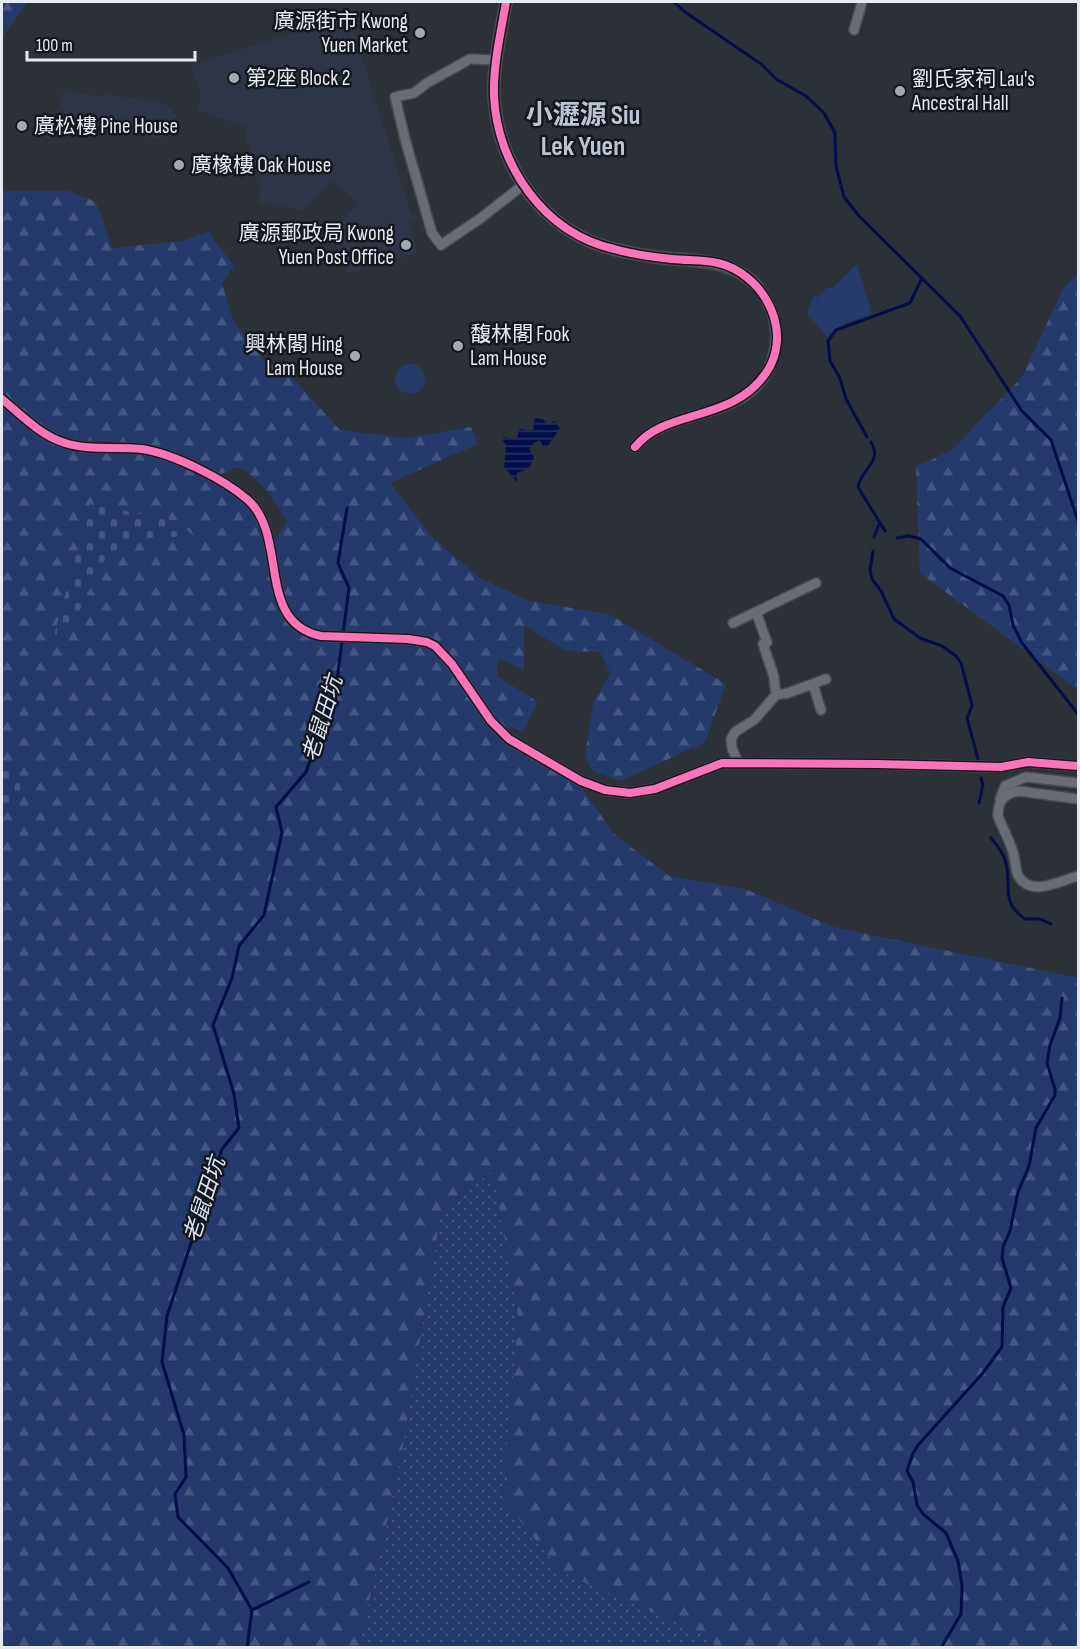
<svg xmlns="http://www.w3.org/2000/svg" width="1080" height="1649" font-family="'Sofia Sans Condensed','Noto Sans TC',sans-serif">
	<defs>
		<pattern id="grass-dots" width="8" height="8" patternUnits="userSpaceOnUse" patternTransform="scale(1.5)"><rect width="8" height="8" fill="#233a6b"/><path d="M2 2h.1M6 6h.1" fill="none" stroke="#435681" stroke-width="1.8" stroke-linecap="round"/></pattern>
		<pattern id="forest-firs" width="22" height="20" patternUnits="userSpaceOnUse" patternTransform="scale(1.5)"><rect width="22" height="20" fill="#233a6b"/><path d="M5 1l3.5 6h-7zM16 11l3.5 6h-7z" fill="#435681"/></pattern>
		<pattern id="cemetery-stones" width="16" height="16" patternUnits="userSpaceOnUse" patternTransform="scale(1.5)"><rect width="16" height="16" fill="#233a6b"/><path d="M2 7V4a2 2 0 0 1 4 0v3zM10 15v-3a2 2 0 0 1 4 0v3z" fill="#435681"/></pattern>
		<pattern id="water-rules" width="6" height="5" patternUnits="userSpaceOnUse" patternTransform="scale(1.5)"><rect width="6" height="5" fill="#040f4a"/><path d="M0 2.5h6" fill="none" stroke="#283265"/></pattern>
	</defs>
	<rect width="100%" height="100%" fill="#2c3037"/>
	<g fill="#2d3546">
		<path d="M349 16 411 212 412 215 416 214 418 220 408 224 417 253 348 274 334 241 336 228 358 203 333 181 304 211 259 202 261 186 245 136 248 128 197 110 201 95 191 65Z"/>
		<path d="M71 91 104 97 105 94 159 102 170 107 178 119 171 133 160 139 74 126 61 108 59 100 63 93Z"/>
	</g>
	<path fill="url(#grass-dots)" d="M493 1170 518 1317 503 1499 707 1636 716 1647 359 1648 401 1458 441 1211Z"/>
	<g fill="url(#forest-firs)">
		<path d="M2 2 27 3 2 37Z"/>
		<path d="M2 191H68L96 202 112 248 183 241 208 231 234 266 222 283 233 320 263 360 287 372 340 430 407 438 471 427 478 444 390 483 432 537 478 577 526 600 611 615 726 684 705 742 621 781 592 771 585 755 594 700 611 674 600 652 566 651 524 625V670L498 658 497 676 538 702 522 732 511 727 503 731 443 645 425 635 324 632C282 622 281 576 274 541L287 522C273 498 262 480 237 467L217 476 175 453 143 445 121 442 76 440 55 433 36 421 2 392Z"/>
		<path d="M1078 273V690L920 573 916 467 952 450 1022 377 1063 289Z"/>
		<path d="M2 406 29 429 51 443 74 451 140 455 171 460 224 488 242 500 251 509 265 541 271 587 280 609 295 630 318 641 425 645 446 662 489 726 507 745 582 788 614 834 669 876 745 889 834 927 1078 978V1647H716L707 1636 561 1572 503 1499 518 1317 493 1170 441 1211 401 1458 359 1647H2Z"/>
	</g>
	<g fill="url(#cemetery-stones)">
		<path d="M90 504 177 521 194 536 130 539 105 559 70 630 52 643Z"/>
		<path d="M8 769 19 774 21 798 13 811 2 802V771Z"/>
	</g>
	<g fill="#233a6b">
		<path d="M857 264 872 314C857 320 837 323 827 337L807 313 814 294 817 298 827 288H833Z"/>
		<circle cx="410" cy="379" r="15"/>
	</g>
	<path fill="url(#water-rules)" d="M535 418 543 419 548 425 554 421 560 428 547 447 543 446 540 440 534 443 529 449 534 456C529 471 530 468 517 473V482L504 467 506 445 503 441V437L517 439 519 429 533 431Z"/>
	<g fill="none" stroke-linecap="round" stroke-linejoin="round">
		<g stroke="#040f4a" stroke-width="3">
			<path d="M674 2 685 12 761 64 776 79 806 96 824 113 835 133 836 166 844 197 859 216 960 316 1022 411 1051 440 1078 521"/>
			<path d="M867 437 846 399 840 378 830 361 828 341 836 330 910 303 922 278"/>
			<path d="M871 442C883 463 861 468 858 487L885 531"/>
			<path d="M874 537 879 524"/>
			<path d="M897 538 909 536 921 539 950 568 1003 596 1009 605 1013 625 1022 643 1078 714"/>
			<path d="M873 551 870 570 872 579 881 591 894 619 920 638 942 646 956 656 961 663 971 701 972 706 967 718 978 759"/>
			<path d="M979 803 983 785 981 778"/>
			<path d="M991 838C997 845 1004 854 1006 863 1012 887 1000 902 1025 919H1040L1051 924"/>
			<path d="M252 1610 309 1582"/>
			<path d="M247 1648 252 1610 228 1568 178 1517 175 1494 186 1477 184 1435 162 1362 167 1316 222 1149 239 1128 234 1094 213 1025 232 978 239 946 264 915 282 832 276 807 306 772 336 688 349 588 338 563 347 508"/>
			<path d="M941 1648 961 1614 962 1586 958 1561 946 1533 923 1514 917 1505 913 1482 907 1471 913 1453 919 1444 982 1374 1002 1347 1003 1307 1011 1288 1002 1258 1003 1247 1010 1231 1018 1192 1029 1166 1036 1128 1055 1095V1089L1047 1063 1050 1045 1060 1018 1062 998"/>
		</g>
		<g stroke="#474b50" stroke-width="12">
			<g id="minor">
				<path d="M854 30 862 2"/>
				<path d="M496 60 470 59 427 83 414 93 395 97 405 139 432 233 441 245 481 218 523 185"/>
				<path d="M2 399C21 415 40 435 65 443 89 451 117 446 142 449 174 454 224 479 248 500 289 537 255 622 321 636L408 639 427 642 435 646 452 664 491 721 509 739 581 781 605 790 630 793 655 789 722 763 877 764 1001 767 1028 762 1078 766"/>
				<path d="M635 447C671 402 763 426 775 347 778 323 772 305 757 286"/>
				<path d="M733 623 756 612"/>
				<path d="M813 684 821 710"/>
				<path d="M776 695 774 677 763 644 767 642 756 612 816 583"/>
				<path d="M738 763 732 748 731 739 735 732 754 720 776 695 788 693 826 679"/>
				<path d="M1000 799 1005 786 1026 777 1078 783"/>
				<path d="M1078 799 1019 791C1003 794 998 801 998 816 1003 830 1011 842 1014 856 1016 863 1015 869 1018 875 1030 898 1060 881 1078 876"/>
			</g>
		</g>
		<g stroke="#474b50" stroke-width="14">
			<path id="tertiary" d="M506 2C501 32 493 65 494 96 497 154 529 210 581 237 604 249 630 253 655 257 692 262 729 257 757 286"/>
		</g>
		<use href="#minor" stroke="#676c77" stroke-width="9"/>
		<use href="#tertiary" stroke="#676c77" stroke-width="10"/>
		<g stroke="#14171c" stroke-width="11">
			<g id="cycleway">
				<path d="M506 2C501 32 493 64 494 96 497 165 544 233 614 249 632 254 652 257 672 259 690 261 708 259 725 265 767 280 793 334 766 373 732 423 666 408 635 447"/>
				<path d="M2 399C21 415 40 435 65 443 89 451 117 446 142 449 174 454 224 479 248 500 289 537 255 622 321 636L408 639 427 642 435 646 452 664 491 721 509 739 581 781 605 790 630 793 655 789 722 763 877 764 1001 767 1028 762 1078 766"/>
			</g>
		</g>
		<use href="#cycleway" stroke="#fb73b8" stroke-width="8"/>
	</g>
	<g fill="#a4a8b0" stroke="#14171c" stroke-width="2">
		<circle cx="420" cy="33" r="6"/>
		<circle cx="234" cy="78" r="6"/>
		<circle cx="900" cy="91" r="6"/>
		<circle cx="22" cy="126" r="6"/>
		<circle cx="179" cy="165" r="6"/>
		<circle cx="406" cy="245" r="6"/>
		<circle cx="458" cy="346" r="6"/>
		<circle cx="355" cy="356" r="6"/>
	</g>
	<g text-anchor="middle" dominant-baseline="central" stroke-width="5" stroke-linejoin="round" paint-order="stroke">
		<g font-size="21" fill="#e5e9f1" stroke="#14171c" text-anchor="start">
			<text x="408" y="21" text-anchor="end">廣源街市 Kwong<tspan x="408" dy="24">Yuen Market</tspan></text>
			<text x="246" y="78">第2座 Block 2</text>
			<text x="912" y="79">劉氏家祠 Lau's<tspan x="912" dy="24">Ancestral Hall</tspan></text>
			<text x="34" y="126">廣松樓 Pine House</text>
			<text x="191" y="165">廣橡樓 Oak House</text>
			<text x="394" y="233" text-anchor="end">廣源郵政局 Kwong<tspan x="394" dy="24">Yuen Post Office</tspan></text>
			<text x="470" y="334">馥林閣 Fook<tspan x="470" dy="24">Lam House</tspan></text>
			<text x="343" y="344" text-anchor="end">興林閣 Hing<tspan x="343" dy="24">Lam House</tspan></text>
		</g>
		<g font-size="22" font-style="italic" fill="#d9e3f7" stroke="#14171c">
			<text transform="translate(323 719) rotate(-73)">老鼠田坑</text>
			<text transform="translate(205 1200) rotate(-72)">老鼠田坑</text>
		</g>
		<g font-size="27" font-weight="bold" fill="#bcc4d4" stroke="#14171c">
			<text x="583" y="116">小瀝源 Siu<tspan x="583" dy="31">Lek Yuen</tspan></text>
		</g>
	</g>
	<rect width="1080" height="1649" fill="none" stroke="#e5e9f1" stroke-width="6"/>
	<path d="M27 51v9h168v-9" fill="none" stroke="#e5e9f1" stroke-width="3"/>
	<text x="36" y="51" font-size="18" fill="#e5e9f1" stroke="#14171c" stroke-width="4.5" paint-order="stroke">100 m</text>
</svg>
